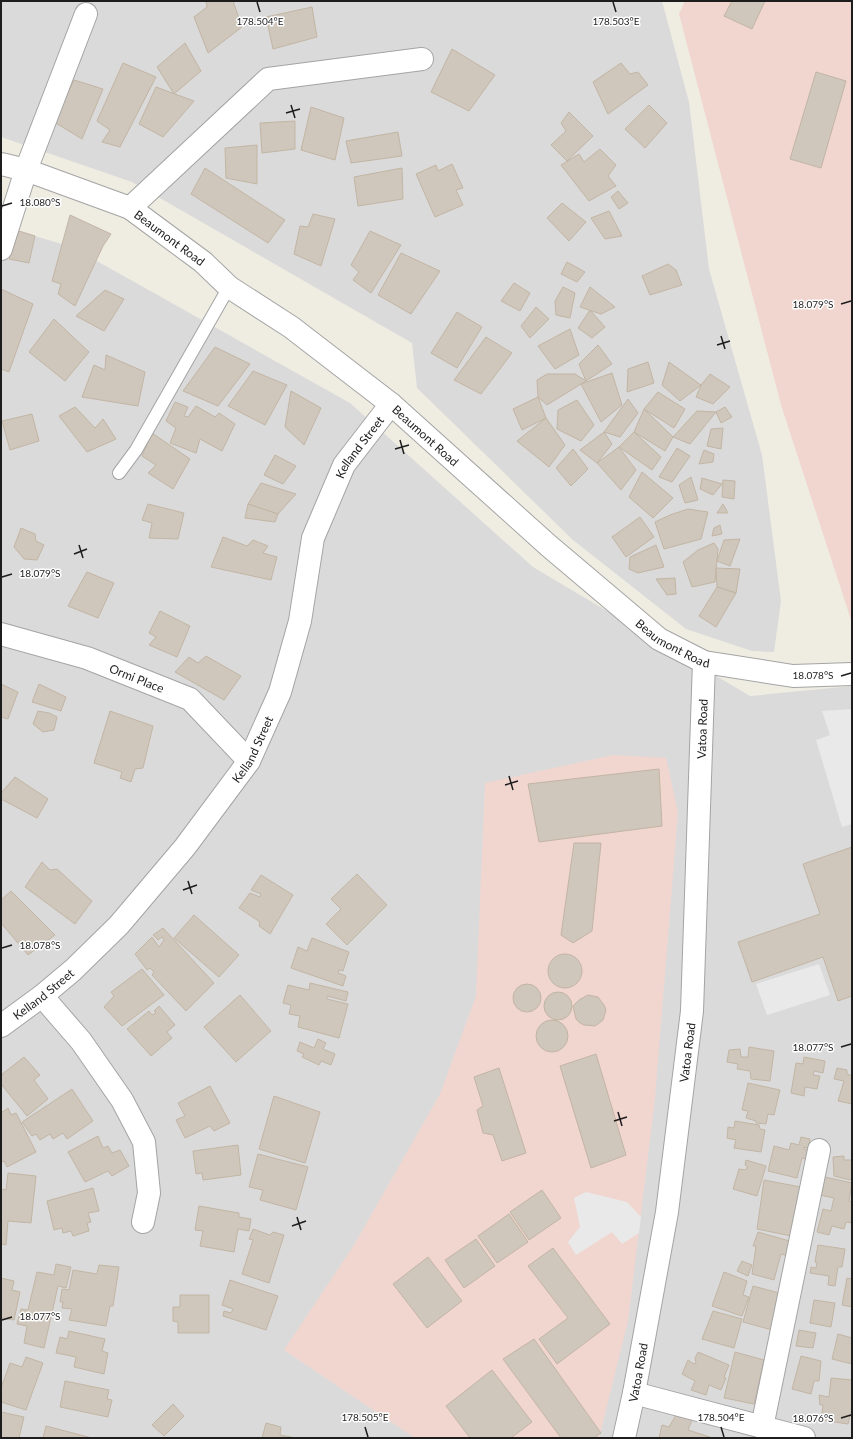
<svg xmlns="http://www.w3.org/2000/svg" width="853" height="1439" font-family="Lato,sans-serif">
	<rect width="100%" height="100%" fill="#efede2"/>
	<g fill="#dbdada">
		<path d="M1 1H662L689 102 709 269 762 455 781 601 774 652 752 651 686 629 573 540 417 388 412 343 132 182 1 137Z"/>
		<path d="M1 226 72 247 350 403 533 567 750 696 852 686V1438H1Z"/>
	</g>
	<g fill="#f1d6d0">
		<path d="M685 1H852V623L781 405 679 14Z"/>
		<path d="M613 755 666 758 678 812 655 1098 628 1321 599 1438H415L284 1350 354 1245 440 1094 476 996 485 783Z"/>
	</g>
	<g fill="#e9e9e9">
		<path d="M852 709V824L842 827 816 740 830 735 822 711Z"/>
		<path d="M819 964 830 995 767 1015 756 984Z"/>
		<path d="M586 1192 627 1202 641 1217 639 1233 622 1244 612 1232 576 1255 568 1242 580 1227 574 1198Z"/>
	</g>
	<g fill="#cfc7bb" stroke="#c2b5a4">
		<path d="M206 1H233L242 27 208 53 194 17 207 7Z"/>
		<path d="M732 1H765L752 29 724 16Z"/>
		<path d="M312 7 317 37 273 49 266 17Z"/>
		<path d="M185 43 201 71 174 94 157 67Z"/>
		<path d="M452 49 495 75 469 111 431 92Z"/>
		<path d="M123 63 156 77 120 147 102 142 110 130 97 121Z"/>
		<path d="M621 63 630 74 638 72 648 85 608 114 593 82Z"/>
		<path d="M816 72 846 81 821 168 790 159Z"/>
		<path d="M74 80 103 89 82 139 54 122Z"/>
		<path d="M156 87 194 101 163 137 139 124Z"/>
		<path d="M649 105 667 123 645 148 625 129Z"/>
		<path d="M311 107 344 118 335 160 301 150Z"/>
		<path d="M569 112 593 136 567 161 551 145 566 131 561 123Z"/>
		<path d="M295 121V149L262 153 260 123Z"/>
		<path d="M398 132 402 156 351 163 346 141Z"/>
		<path d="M257 145V184L226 178 225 148Z"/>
		<path d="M600 149 616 165 608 176 616 186 589 201 561 165 579 154 584 162Z"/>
		<path d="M452 164 463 188 456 190 463 205 435 217 416 174 436 165 438 171Z"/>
		<path d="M205 168 285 220 268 243 191 194Z"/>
		<path d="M402 168 403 199 358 206 354 177Z"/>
		<path d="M618 191 628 203 619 209 611 197Z"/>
		<path d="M562 203 586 222 569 241 547 218Z"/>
		<path d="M609 211 622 236 605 239 591 218Z"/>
		<path d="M313 214 335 219 321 266 294 254 300 226 308 227Z"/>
		<path d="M70 215 111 234 103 246 75 306 58 294 61 284 52 281Z"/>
		<path d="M19 231 35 236 29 263 9 259Z"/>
		<path d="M370 231 401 245 371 293 353 280 359 272 351 265Z"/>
		<path d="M401 253 440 271 411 314 378 295Z"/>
		<path d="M567 262 585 272 577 282 561 274Z"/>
		<path d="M668 264 676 270 682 285 650 295 642 276Z"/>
		<path d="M514 283 530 293 520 311 501 301Z"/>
		<path d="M563 287 575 293 570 318 556 315 555 301Z"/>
		<path d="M590 287 615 307 601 314 580 307Z"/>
		<path d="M1 289 33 304 9 372 1 369Z"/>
		<path d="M105 290 124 299 104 331 76 316Z"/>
		<path d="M536 307 549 319 530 338 521 326Z"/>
		<path d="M590 310 605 327 592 338 578 328Z"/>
		<path d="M457 312 482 327 457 368 431 353Z"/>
		<path d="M54 319 89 352 65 381 29 352Z"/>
		<path d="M570 329 579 355 555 369 538 346Z"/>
		<path d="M486 337 512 353 481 394 454 380Z"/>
		<path d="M598 345 612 364 586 381 579 364Z"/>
		<path d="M215 347 250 364 218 406 183 391Z"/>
		<path d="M106 355 145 372 138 406 82 397 94 365 105 370Z"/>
		<path d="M648 362 654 383 627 392 628 369Z"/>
		<path d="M669 362 701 385 680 401 662 385Z"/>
		<path d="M253 371 287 385 265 425 228 406Z"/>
		<path d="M612 373 622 405 601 422 581 384Z"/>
		<path d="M547 374H575L586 381 547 405 538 397 537 380Z"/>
		<path d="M710 374 730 387 713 404 696 397 701 385Z"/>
		<path d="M291 391 321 408 304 445 285 427Z"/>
		<path d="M658 392 685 409 674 428 644 409Z"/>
		<path d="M538 397 546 418 522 430 513 409Z"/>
		<path d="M628 399 638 413 620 437 604 432Z"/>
		<path d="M577 400 594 425 581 441 557 429 558 410Z"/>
		<path d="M175 402 188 407 184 416 188 417 196 406 215 417 219 413 235 424 222 451 200 439 196 453 170 443 176 428 166 421Z"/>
		<path d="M75 407 95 428 103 419 116 439 87 452 59 416Z"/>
		<path d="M725 407 732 417 721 423 716 412Z"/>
		<path d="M644 409 673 437 665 451 634 432Z"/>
		<path d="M697 411 716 412 690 444 673 437Z"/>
		<path d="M32 414 39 441 10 450 2 421Z"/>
		<path d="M546 418 565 445 549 467 517 441Z"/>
		<path d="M723 428 721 449 707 446 711 429Z"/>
		<path d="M604 432 612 444 597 463 580 450Z"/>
		<path d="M634 432 661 457 652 470 619 447Z"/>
		<path d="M152 433 190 459 173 489 148 473 156 465 142 456Z"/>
		<path d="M619 447 636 470 621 490 597 463Z"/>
		<path d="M677 448 690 456 672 482 659 477Z"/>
		<path d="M573 449 588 469 571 486 556 468Z"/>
		<path d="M704 450 714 454 713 462 699 464Z"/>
		<path d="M275 455 296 466 283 484 264 475Z"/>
		<path d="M642 472 673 498 653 518 629 497Z"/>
		<path d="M691 477 698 500 685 503 679 485Z"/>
		<path d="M702 478 722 484 713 495 700 489Z"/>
		<path d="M723 480 735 481 734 499 722 497Z"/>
		<path d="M261 483 296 494 278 514 248 504Z"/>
		<path d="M148 504 184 513 178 539 149 538 152 523 142 520Z"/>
		<path d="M248 504 278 514 275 522 245 518Z"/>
		<path d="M723 504 728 513H717Z"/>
		<path d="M688 509 708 512 701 539 664 549 655 522 670 515Z"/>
		<path d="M640 517 654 537 626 557 612 537Z"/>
		<path d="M720 525 722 534 712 536 714 528Z"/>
		<path d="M21 528 35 534 36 541 44 545 37 560 24 559 14 547Z"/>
		<path d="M223 537 247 546 253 540 268 546 263 553 277 557 271 580 211 567Z"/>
		<path d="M740 539 730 566 717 561 724 540Z"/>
		<path d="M714 543 718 549 715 582 692 587 683 562 698 550Z"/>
		<path d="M656 545 664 567 638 573 629 569 630 557Z"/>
		<path d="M716 568 740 569 736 593 717 587Z"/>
		<path d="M87 572 114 583 98 618 68 606Z"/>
		<path d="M675 578 676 594 667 595 656 579Z"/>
		<path d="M717 587 736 593 716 627 699 616Z"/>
		<path d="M160 611 190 626 177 657 149 645 156 637 149 633Z"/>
		<path d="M206 656 241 676 224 700 175 672 189 657 198 663Z"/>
		<path d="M1 684 18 692 8 719 1 717Z"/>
		<path d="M39 684 66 697 61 711 32 702Z"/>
		<path d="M38 711 49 713 57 717 54 730 43 732 33 724Z"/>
		<path d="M110 711 153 726 143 768 135 769 131 782 120 778 122 772 94 763Z"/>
		<path d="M659 769 662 826 539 842 528 784Z"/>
		<path d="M15 777 48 799 37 818 1 799V793Z"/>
		<path d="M574 843H601L592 931 573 943 561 935Z"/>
		<path d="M852 847V996L838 1001 823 957 752 982 738 942 820 914 803 864Z"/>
		<path d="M42 862 50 870 57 869 92 901 75 924 25 887Z"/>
		<path d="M357 874 387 905 347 945 326 924 341 909 331 899Z"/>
		<path d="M261 875 293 895 270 934 259 926 260 922 239 908 250 893 260 897 261 894 251 890Z"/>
		<path d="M11 891 55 935 28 955 1 923V900Z"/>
		<path d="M194 915 239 955 219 977 174 938Z"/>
		<path d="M163 928 214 983 186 1011 152 975 154 972 150 968 147 970 135 954 152 937 159 947 164 940 162 937 158 940 153 935Z"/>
		<path d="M312 938 349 952 343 971 339 970 338 973 346 976 343 986 291 968 298 947 307 951Z"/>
		<circle cx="565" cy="971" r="17"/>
		<path d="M142 969 164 995 122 1026 104 1007 114 996 111 992Z"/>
		<path d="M310 983 348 992 346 1001 327 996V999L348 1004 339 1038 298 1027 300 1016 289 1014 291 1005 283 1003 288 985 309 990Z"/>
		<circle cx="527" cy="998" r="14"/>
		<circle cx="558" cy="1006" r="14"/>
		<path d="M240 995 271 1031 236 1062 204 1027Z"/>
		<path d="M588 995 598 997 604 1005 606 1010 603 1020 595 1026 584 1025 580 1023 576 1019 573 1006 579 1000Z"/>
		<path d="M159 1006 175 1025 167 1032 172 1038 151 1056 127 1029 149 1011 152 1015 156 1013 154 1011Z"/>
		<circle cx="552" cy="1036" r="16"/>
		<path d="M318 1039 326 1043 323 1049 335 1054 331 1065 321 1061 319 1065 302 1057 304 1054 297 1051 300 1042 314 1048Z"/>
		<path d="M749 1047 774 1051 770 1081 751 1079 750 1071 737 1069 738 1064 727 1062 729 1050 740 1049 741 1057H748Z"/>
		<path d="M596 1054 626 1155 591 1168 560 1066Z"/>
		<path d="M24 1057 40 1075 34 1080 48 1099 27 1116 1 1084V1075Z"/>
		<path d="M804 1057 825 1061 823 1073 814 1071 813 1075 820 1076 817 1089 805 1087 804 1096 791 1093 796 1063 803 1064Z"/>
		<path d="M499 1068 526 1153 502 1161 493 1135 483 1133 477 1110 483 1106 474 1077Z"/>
		<path d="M837 1068 847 1070V1074L852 1076V1104L838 1101 844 1081 834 1079Z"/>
		<path d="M748 1083 780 1090 774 1115 768 1114 766 1124 756 1123V1121L746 1118 748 1111 742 1110Z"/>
		<path d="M210 1086 230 1123 214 1131 210 1126 185 1138 176 1120 185 1116 178 1103Z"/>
		<path d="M72 1089 93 1121 67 1139 63 1133 53 1139 50 1134 40 1140 36 1134 32 1136 22 1122Z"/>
		<path d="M274 1096 320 1112 305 1163 259 1149Z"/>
		<path d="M8 1108 11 1115 16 1113 36 1152 7 1167 4 1161 1 1162V1113Z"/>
		<path d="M735 1121 759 1125 760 1129 765 1130 761 1152 734 1148 736 1140 727 1138 728 1127 734 1128Z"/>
		<path d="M98 1136 103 1148 108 1146 112 1153 120 1150 129 1166 112 1176 108 1171 85 1182 68 1152Z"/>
		<path d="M801 1137 810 1139 808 1148 804 1147V1149L808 1150 806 1159 802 1158 797 1178 768 1171 774 1146 789 1150 791 1143 799 1145Z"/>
		<path d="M238 1145 241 1175 203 1180 202 1173 196 1174 193 1151Z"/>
		<path d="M258 1154 308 1167 296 1210 260 1200 263 1190 249 1187Z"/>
		<path d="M844 1156V1160H852V1178L850 1180 834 1176 833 1157Z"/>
		<path d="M746 1160 766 1166 757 1196 733 1189 739 1169 745 1170 747 1168V1166L745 1165Z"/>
		<path d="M8 1173 36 1176 31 1223 8 1221 6 1245 1 1244V1189L6 1190Z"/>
		<path d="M825 1177 852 1183 849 1201 852 1202V1223L846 1222 844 1229 832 1226 829 1235 817 1232 823 1209 831 1211 834 1198 820 1195Z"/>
		<path d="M764 1180 806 1188 796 1237 757 1229Z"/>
		<path d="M93 1188 99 1211 88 1213 91 1222 87 1223 89 1231 73 1236 71 1231 63 1233 62 1228 54 1230 47 1201Z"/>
		<path d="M542 1190 561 1218 529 1240 510 1212Z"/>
		<path d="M199 1206 239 1213V1217L251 1219 249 1231 238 1229 234 1252 200 1246 203 1231 195 1230Z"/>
		<path d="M509 1214 528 1242 497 1263 478 1236Z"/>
		<path d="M253 1229 270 1235 273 1232 284 1235 269 1283 242 1274 253 1240 249 1239Z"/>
		<path d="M758 1232 793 1242 788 1256 781 1254 774 1280 752 1274 756 1246H753Z"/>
		<path d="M476 1239 495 1266 464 1288 445 1260Z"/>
		<path d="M818 1245 845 1249 842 1267H838L835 1286 828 1285 829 1276 810 1273 811 1267 816 1268 817 1263 815 1262Z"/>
		<path d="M553 1248 610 1324 557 1364 539 1339 568 1318 528 1266Z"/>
		<path d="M428 1257 462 1301 427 1328 393 1284Z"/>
		<path d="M742 1261 752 1265 748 1276 737 1271Z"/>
		<path d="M56 1264 71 1267 66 1288 58 1286 44 1348 24 1343 27 1326 17 1324 21 1309 28 1310 37 1272 54 1275Z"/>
		<path d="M99 1265 119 1267 113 1306H110L106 1326 69 1320 72 1309 62 1308 63 1302H60L62 1289 69 1290 73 1270 97 1274Z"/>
		<path d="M724 1272 747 1281 743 1295 749 1297 742 1316 712 1306Z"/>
		<path d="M1 1278 14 1281 12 1290 20 1292 14 1320 1 1318Z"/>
		<path d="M847 1278 852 1279V1307L842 1305Z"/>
		<path d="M230 1280 278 1296 266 1330 223 1316 224 1311 231 1313 233 1309 222 1305Z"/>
		<path d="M753 1286 783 1294 772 1330 743 1322Z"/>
		<path d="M180 1295H209V1333H178V1322L173 1321V1307H180Z"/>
		<path d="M814 1300 835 1303 831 1327 810 1323Z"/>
		<path d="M713 1311 742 1319 734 1348 702 1339Z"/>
		<path d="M799 1330 816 1333 813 1348 796 1346Z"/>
		<path d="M69 1331 105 1339 102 1351 108 1353 104 1374 74 1367 76 1357 56 1353 60 1337 67 1339Z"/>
		<path d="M838 1334 852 1338V1364L832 1359Z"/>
		<path d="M534 1339 601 1433 594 1438H561L503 1359Z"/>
		<path d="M698 1352 729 1365 724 1377 726 1378 721 1390 709 1385 706 1395 691 1390 695 1381 682 1374 688 1360 694 1364 696 1363 695 1358Z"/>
		<path d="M735 1352 764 1360 754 1404 724 1398Z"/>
		<path d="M801 1356 821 1361 819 1381H814L811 1394 792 1389Z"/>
		<path d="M26 1357 43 1363 26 1410 1 1402V1388L10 1363 22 1367Z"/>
		<path d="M492 1370 532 1422 511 1438H470L446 1406Z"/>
		<path d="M831 1378 852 1380V1409L848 1424 821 1420 823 1405H820L819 1395 829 1397Z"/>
		<path d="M65 1381 109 1390 107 1399 112 1400 108 1417 60 1407Z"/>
		<path d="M173 1404 184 1416 164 1436 152 1425Z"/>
		<path d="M1 1412 24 1417 19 1438H1Z"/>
		<path d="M676 1415 692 1420 688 1430 713 1438H659L662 1425 669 1427Z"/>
		<path d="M266 1423 281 1427 280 1435 296 1438H262Z"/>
		<path d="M46 1426 92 1438H43Z"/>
	</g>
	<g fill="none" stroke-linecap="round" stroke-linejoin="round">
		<g stroke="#a4a4a4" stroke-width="14">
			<path id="lane" d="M119 473 136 450 229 287"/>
		</g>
		<g stroke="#a4a4a4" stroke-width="24">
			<g id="street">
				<path id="s1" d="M1 164 26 170 130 208 203 262 229 287 291 327 391 404 549 546 659 639 704 662 793 676 852 674"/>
				<path d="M130 208 268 79 422 59"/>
				<path d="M1 249 26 170 86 14"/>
				<path id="s2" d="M1 634 87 658 190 699 249 761"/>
				<path d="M42 996 81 1041 122 1100 144 1142 149 1193 143 1222"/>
				<path id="s3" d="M1 1026 42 996 73 970 119 925 185 847 249 761 280 692 300 621 313 538 344 465 391 404"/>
				<path d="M634 1393 804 1438"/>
				<path d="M762 1427 819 1150"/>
				<path id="s4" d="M624 1438 634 1393 667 1212 692 1011 704 662"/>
			</g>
		</g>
		<use href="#lane" stroke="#fff" stroke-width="12"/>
		<use href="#street" stroke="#fff" stroke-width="22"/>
	</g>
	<path fill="none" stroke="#1d1d1d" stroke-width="1.5" d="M257 2 260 12M613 2 616 12M291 105 295 118M286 113 300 109M2 206 12 203M841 304 851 301M721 336 725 349M717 345 730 341M400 440 404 454M395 449 409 445M79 545 83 558M74 554 87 549M2 577 12 574M841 676 851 673M509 776 513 790M505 785 518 781M188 881 192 894M183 890 197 885M2 948 12 945M841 1047 851 1044M618 1112 622 1126M614 1121 627 1117M297 1217 301 1230M292 1226 306 1221M2 1320 12 1317M841 1418 851 1415M365 1427 368 1437M721 1427 724 1437"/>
	<g text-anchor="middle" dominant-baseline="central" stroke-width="3" stroke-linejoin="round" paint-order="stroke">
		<g font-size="12" fill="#1d1d1d" stroke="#fff">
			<text stroke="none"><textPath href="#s1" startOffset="186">Beaumont Road</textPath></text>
			<text stroke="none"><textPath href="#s1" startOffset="510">Beaumont Road</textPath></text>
			<text stroke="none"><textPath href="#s3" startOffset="701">Kelland Street</textPath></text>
			<text stroke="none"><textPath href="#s1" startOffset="834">Beaumont Road</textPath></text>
			<text stroke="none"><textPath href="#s2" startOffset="143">Ormi Place</textPath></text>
			<text stroke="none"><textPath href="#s4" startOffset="715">Vatoa Road</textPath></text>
			<text stroke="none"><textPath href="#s3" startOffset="377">Kelland Street</textPath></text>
			<text stroke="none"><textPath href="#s3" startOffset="53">Kelland Street</textPath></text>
			<text stroke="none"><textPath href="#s4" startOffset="391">Vatoa Road</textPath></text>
			<text stroke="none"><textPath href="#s4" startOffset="67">Vatoa Road</textPath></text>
		</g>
	</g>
	<g font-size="10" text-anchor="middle" fill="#1d1d1d" stroke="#fff" stroke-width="3" stroke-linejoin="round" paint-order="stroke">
		<text x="260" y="25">178.504°E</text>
		<text x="616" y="25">178.503°E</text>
		<text x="40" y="206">18.080°S</text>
		<text x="813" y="308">18.079°S</text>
		<text x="40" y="577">18.079°S</text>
		<text x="813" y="679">18.078°S</text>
		<text x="40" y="949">18.078°S</text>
		<text x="813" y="1051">18.077°S</text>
		<text x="40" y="1320">18.077°S</text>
		<text x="365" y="1421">178.505°E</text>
		<text x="721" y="1421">178.504°E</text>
		<text x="813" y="1422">18.076°S</text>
	</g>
	<rect width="853" height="1439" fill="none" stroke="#1d1d1d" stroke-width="4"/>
</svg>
